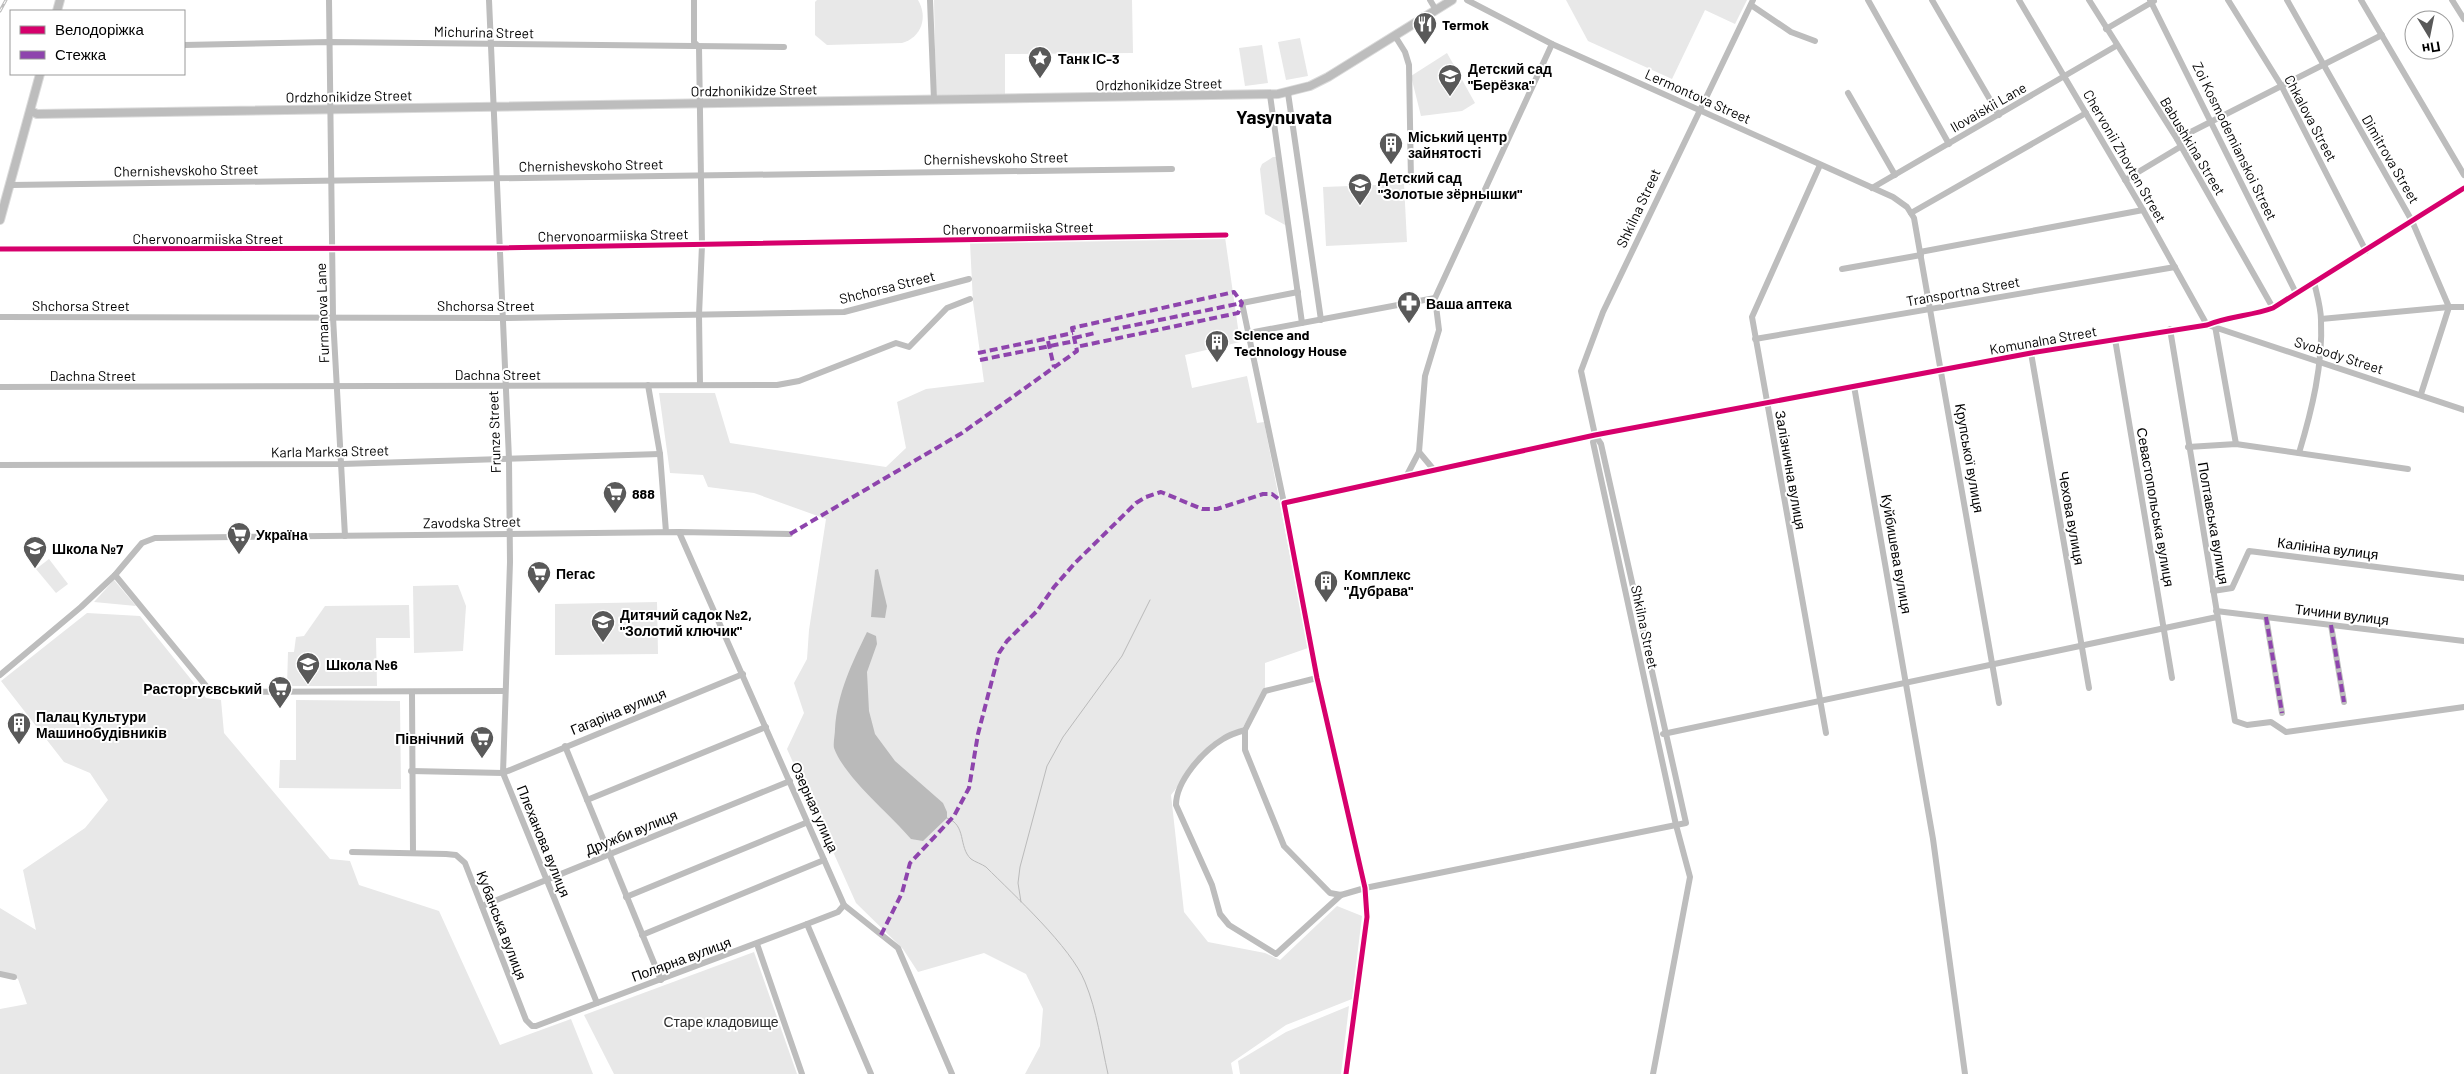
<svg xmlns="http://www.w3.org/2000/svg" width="2464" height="1074" font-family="Barlow,sans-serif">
	<rect width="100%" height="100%" fill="#fff"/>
	<g fill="#e8e8e8">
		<path d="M817 0H918C928 17 922 37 902 43L827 45 815 35V2Z"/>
		<path d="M934 0H1132L1133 53 1005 54V96L936 97Z"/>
		<path d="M1566 0H1747L1735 24 1705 10 1672 79 1588 41Z"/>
		<path d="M1300 38 1308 76 1286 80 1278 42Z"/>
		<path d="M1262 45 1268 83 1245 86 1239 48Z"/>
		<path d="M1447 53 1475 103 1462 111 1421 116 1411 76Z"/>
		<path d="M1273 157H1276L1287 226 1265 214 1260 169 1262 164Z"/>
		<path d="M1404 184 1407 242 1326 246 1323 187Z"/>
		<path d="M1225 237 1240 342 1185 355 1192 388 1247 376 1257 423 1264 422 1308 648 1265 663V690L1243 727 1212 743 1171 795 1184 912 1208 942 1265 953 1280 960 1337 906 1362 916 1352 999 1286 1025 1231 1063 1233 1074H1025L1040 1046 1043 1009 1026 974 984 953 918 972 903 949 856 903 787 749 804 713 794 683 807 659 809 630 826 519 754 493 708 487 703 475 670 473 659 393H715L730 443 886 467 906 448 897 402 926 389 984 382 973 302 970 243Z"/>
		<path d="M49 559 68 584 56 593 36 569Z"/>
		<path d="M114 580 136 606 94 602Z"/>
		<path d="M458 585 466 606 463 651 414 653 413 586Z"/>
		<path d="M657 602 658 654 555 655V604Z"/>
		<path d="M409 605 410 638H376L377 686H287L288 652H294L296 637 304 636 325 606Z"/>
		<path d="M87 613 140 616 206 698 221 700 224 733 330 859 350 861 359 885 439 911 500 1045 571 1019 593 1074H0V1009L27 1004 18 979 0 972V908L36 930 23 870 85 828 108 800 90 773 64 762 1 681Z"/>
		<path d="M296 700 400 701 401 789 279 788 280 760H296Z"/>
		<path d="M754 952 797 1074H614L584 1015Z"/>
		<path d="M1349 1006 1341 1074H1240L1238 1061 1286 1032Z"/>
	</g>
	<g fill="#bababa">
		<path d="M878 569 887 606 885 618 871 617 875 570Z"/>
		<path d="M867 632 876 636 877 644 867 672 869 711 875 734 895 761 943 803 947 812V818L923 841 911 839C890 814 845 778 834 748 833 743 835 735 835 729 837 694 852 663 867 632Z"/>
	</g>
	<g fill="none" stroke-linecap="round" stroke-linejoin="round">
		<g stroke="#bababa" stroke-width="1">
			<path d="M947 818C967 825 958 847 971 859 975 862 982 864 986 867 1014 895 1071 947 1085 982 1097 1011 1101 1043 1108 1074"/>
			<path d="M1021 902 1018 883 1020 867 1047 766 1063 737 1122 656 1150 600"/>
		</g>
		<g stroke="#dbdbdb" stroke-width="10">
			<g id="major">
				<path d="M57 11 60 0"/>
				<path d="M31 111 37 114 1278 94 1310 86 1328 77 1452 0"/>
				<path d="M0 220 40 74"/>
			</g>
		</g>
		<g stroke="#bdbdbd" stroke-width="6">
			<path d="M329 0 333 317 345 536"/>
			<path d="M489 0 509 459 510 562 503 773 743 674"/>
			<path d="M694 0V42L699 47 702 245 699 315 700 384"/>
			<path d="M930 0 934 100"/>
			<path d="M1430 0 1436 10"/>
			<path d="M1467 0 1552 44 1893 197 1907 207 1914 218 1999 703"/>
			<path d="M1868 0 1949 144"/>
			<path d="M1932 0 1999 115"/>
			<path d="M2019 0 2143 210 2207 325"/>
			<path d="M2089 0 2177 139 2273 308"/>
			<path d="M2150 0 2296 293"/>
			<path d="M2228 0 2281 85 2366 251"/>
			<path d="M2287 0 2412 221 2449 307 2421 394"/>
			<path d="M2361 0 2464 175"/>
			<path d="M2452 0 2464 19"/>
			<path d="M1751 5 1791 32 1815 41"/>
			<path d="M2106 29 2154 1"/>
			<path d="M1395 36 1405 52 1409 65 1411 182"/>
			<path d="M184 45 330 42 784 47"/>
			<path d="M1288 93 1321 320"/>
			<path d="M1848 93 1895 175"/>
			<path d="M1270 95 1302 323"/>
			<path d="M2177 139 2382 35"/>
			<path d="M1820 165 1752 317 1826 733"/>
			<path d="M2125 180 2180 147"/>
			<path d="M11 185 1172 169"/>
			<path d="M1872 188 2116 46"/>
			<path d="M1911 213 2086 113"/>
			<path d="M0 249 501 248 1226 235"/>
			<path d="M1920 252 2143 210"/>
			<path d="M1842 269 1921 255"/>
			<path d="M0 317 503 318 844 312 969 279"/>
			<path d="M2321 319 2449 307H2464"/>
			<path d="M2208 325 2464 410"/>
			<path d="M2215 326 2236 444"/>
			<path d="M2170 329 2235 721 2247 725 2271 722 2286 732 2464 707"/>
			<path d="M1249 333 1435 298"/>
			<path d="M1755 339 2175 267"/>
			<path d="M2115 339 2172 678"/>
			<path d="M2031 353 2089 688"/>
			<path d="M648 385 660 454 666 532"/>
			<path d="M1854 386 1933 839 1965 1074"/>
			<path d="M0 387 777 385 799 381 896 343 909 347 947 308 970 299"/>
			<path d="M2188 447 2236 444 2408 469"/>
			<path d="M2299 453C2312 410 2323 365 2321 320 2321 308 2317 295 2314 282"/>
			<path d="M0 465 342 464 660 454"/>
			<path d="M1434 470 1419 452 1425 376 1439 330 1435 298 1552 44"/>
			<path d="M1407 475 1419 452"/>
			<path d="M1284 503 1242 303 1298 292"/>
			<path d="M679 532 844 905 898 948 952 1074"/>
			<path d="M115 575 211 692 504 691"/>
			<path d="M2213 591 2232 588 2249 551 2464 578"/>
			<path d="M2216 611 2464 641"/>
			<path d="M2266 617 2282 713"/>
			<path d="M2331 625 2344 702"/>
			<path d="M0 675 81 607 115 575 142 543 155 538 679 532 790 534"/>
			<path d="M1317 678 1265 691 1245 730V750L1284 846 1330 893 1341 895 1365 888 1676 825 1593 442 1595 435"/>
			<path d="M412 692 413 853"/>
			<path d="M1245 730C1238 732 1229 735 1223 739 1203 751 1176 781 1176 805L1212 885 1220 914 1229 925 1276 954 1341 895"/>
			<path d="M1663 734 2217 617"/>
			<path d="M565 746 661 980"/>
			<path d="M411 771 503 773 597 1003"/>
			<path d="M587 800 766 727"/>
			<path d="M352 852 446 854 456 855 465 863 526 1020 532 1026H536L807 924 838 912 844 905"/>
			<path d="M626 897 808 822"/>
			<path d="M482 906 790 781"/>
			<path d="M807 924 871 1074"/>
			<path d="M642 935 824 860"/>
			<path d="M757 944 802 1074"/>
			<path d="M0 974 14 977"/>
			<path d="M1346 1074 1367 917 1365 888 1317 678 1284 503 1595 435 2031 353 2207 325C2229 316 2251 316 2273 308L2464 188"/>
			<path d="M1653 1074 1690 877 1676 825 1686 823 1601 444 1595 435 1581 371 1603 312 1753 0"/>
		</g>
		<use href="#major" stroke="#bdbdbd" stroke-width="8"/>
		<g stroke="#bdbdbd" stroke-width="3">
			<path id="rail" d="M0 11 6 0"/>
		</g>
		<use href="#rail" stroke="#fff" stroke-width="1" stroke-dasharray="4" stroke-linecap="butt"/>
		<g stroke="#8e44ad" stroke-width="4" stroke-dasharray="8 4" stroke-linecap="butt">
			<path d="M1111 330 1242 303"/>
			<path d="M1074 338 1095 333"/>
			<path d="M1048 341 1054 367"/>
			<path d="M978 353 1073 333"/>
			<path d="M980 360 1075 341"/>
			<path d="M790 534 962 433 1077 351 1072 328 1234 292 1242 303 1238 313 1076 347"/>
			<path d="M2266 617 2282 713"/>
			<path d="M2331 625 2344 702"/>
			<path d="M881 935 902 893 910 863 954 816 969 788 978 734 999 653 1007 641 1037 611 1054 587 1075 563 1136 503 1146 497 1161 492 1202 509H1217L1263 494H1272L1284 503"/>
		</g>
		<g stroke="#fff" stroke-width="8">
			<g id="cycleway">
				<path d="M0 249 501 248 1226 235"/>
				<path d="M1346 1074 1367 917 1365 888 1317 678 1284 503 1595 435 2031 353 2207 325C2229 316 2251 316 2273 308L2464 188"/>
			</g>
		</g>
		<use href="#cycleway" stroke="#d6006c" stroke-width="5"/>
	</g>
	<defs>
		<g id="restaurant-pin" transform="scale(1.25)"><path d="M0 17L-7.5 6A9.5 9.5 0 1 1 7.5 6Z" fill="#595959" stroke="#fff"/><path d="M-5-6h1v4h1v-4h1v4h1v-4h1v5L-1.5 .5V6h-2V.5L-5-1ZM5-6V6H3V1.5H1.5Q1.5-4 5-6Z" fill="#fff"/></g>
		<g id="sight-pin" transform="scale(1.25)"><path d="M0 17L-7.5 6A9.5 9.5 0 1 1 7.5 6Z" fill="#595959" stroke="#fff"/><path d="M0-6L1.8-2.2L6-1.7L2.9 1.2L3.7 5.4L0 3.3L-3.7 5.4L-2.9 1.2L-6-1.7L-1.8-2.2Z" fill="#fff"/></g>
		<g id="school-pin" transform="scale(1.25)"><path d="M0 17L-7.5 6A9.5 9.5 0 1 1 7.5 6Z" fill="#595959" stroke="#fff"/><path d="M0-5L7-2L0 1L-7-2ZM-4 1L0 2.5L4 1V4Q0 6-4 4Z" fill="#fff"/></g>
		<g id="building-pin" transform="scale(1.25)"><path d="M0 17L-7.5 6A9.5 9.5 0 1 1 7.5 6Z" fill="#595959" stroke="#fff"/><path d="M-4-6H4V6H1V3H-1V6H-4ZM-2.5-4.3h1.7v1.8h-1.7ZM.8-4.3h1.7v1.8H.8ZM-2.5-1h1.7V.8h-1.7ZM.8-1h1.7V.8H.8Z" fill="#fff"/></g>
		<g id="pharmacy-pin" transform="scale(1.25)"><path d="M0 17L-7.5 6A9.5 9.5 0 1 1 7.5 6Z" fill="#595959" stroke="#fff"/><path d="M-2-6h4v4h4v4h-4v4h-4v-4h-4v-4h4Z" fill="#fff"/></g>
		<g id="supermarket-pin" transform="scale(1.25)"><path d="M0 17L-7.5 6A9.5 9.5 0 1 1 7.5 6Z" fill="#595959" stroke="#fff"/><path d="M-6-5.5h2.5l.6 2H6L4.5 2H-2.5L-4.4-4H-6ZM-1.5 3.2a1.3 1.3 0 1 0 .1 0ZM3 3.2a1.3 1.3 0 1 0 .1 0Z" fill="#fff"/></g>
	</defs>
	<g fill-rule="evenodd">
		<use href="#restaurant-pin" x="1425" y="24"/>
		<use href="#sight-pin" x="1040" y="58"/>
		<use href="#school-pin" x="1450" y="76"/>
		<use href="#building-pin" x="1391" y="144"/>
		<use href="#school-pin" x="1360" y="185"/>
		<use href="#pharmacy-pin" x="1409" y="303"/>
		<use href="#building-pin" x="1217" y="342"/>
		<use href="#supermarket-pin" x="615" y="493"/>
		<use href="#supermarket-pin" x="239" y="534"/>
		<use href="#school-pin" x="35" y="548"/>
		<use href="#supermarket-pin" x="539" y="573"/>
		<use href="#building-pin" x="1326" y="582"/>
		<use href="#school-pin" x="603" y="622"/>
		<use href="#school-pin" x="308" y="664"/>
		<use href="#supermarket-pin" x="280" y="688"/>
		<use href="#building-pin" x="19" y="724"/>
		<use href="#supermarket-pin" x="482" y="738"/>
	</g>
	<g text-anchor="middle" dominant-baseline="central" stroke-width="4" stroke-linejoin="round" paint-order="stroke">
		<g font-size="14" font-weight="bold" fill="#000" stroke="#fff" text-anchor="start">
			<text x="1442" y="24">Termok</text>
			<text x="1058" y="58">Танк ІС-3</text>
			<text x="1468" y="68">Детский сад<tspan x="1468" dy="16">"Берёзка"</tspan></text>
			<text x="1408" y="136">Міський центр<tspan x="1408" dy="16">зайнятості</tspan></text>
			<text x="1378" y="177">Детский сад<tspan x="1378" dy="16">"Золотые зёрнышки"</tspan></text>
			<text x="1426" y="303">Ваша аптека</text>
			<text x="1234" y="334">Science and<tspan x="1234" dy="16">Technology House</tspan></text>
			<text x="632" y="493">888</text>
			<text x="256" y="534">Україна</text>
			<text x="52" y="548">Школа №7</text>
			<text x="556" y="573">Пегас</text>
			<text x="1344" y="574">Комплекс<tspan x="1344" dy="16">"Дубрава"</tspan></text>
			<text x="620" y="614">Дитячий садок №2,<tspan x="620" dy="16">"Золотий ключик"</tspan></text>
			<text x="326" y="664">Школа №6</text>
			<text x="262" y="688" text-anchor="end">Расторгуєвський</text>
			<text x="36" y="716">Палац Культури<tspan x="36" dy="16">Машинобудівників</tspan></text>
			<text x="464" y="738" text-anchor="end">Північний</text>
		</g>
		<g font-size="14" fill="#000" stroke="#fff">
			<text transform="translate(484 32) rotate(1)">Michurina Street</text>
			<text transform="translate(1159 84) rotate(-1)">Ordzhonikidze Street</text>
			<text transform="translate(754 90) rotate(-1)">Ordzhonikidze Street</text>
			<text transform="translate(349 96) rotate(-1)">Ordzhonikidze Street</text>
			<text transform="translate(1698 96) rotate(24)">Lermontova Street</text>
			<text transform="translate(1988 107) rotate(-30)">Ilovaiskii Lane</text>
			<text transform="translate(2311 118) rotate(62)">Chkalova Street</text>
			<text transform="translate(2235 141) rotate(64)">Zoi Kosmodemianskoi Street</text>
			<text transform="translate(2193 146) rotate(59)">Babushkina Street</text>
			<text transform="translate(2125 156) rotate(60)">Chervonii Zhovten Street</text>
			<text transform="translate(996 158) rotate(-1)">Chernishevskoho Street</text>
			<text transform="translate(2391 159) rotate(60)">Dimitrova Street</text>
			<text transform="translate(591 165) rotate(-1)">Chernishevskoho Street</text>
			<text transform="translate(186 170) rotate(-1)">Chernishevskoho Street</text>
			<text transform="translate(1638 208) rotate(-65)">Shkilna Street</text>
			<text transform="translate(1018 228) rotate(-1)">Chervonoarmiiska Street</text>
			<text transform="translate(613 235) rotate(-1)">Chervonoarmiiska Street</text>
			<text x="208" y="238">Chervonoarmiiska Street</text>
			<text transform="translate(887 287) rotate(-14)">Shchorsa Street</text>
			<text transform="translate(1963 291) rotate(-10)">Transportna Street</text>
			<text x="81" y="305">Shchorsa Street</text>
			<text x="486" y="305">Shchorsa Street</text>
			<text transform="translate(322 313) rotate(-92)">Furmanova Lane</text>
			<text transform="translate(2043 340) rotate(-10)">Komunalna Street</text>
			<text transform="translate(2339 355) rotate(18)">Svobody Street</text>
			<text x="498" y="374">Dachna Street</text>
			<text x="93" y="375">Dachna Street</text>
			<text transform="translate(494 432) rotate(-92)">Frunze Street</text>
			<text transform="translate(330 451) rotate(-1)">Karla Marksa Street</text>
			<text transform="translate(1970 458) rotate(80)">Крупської вулиця</text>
			<text transform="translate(1791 470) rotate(80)">Залізнична вулиця</text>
			<text transform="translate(2156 507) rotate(80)">Севастопольська вулиця</text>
			<text transform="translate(2072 518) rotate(80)">Чехова вулиця</text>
			<text transform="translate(472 522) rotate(-1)">Zavodska Street</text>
			<text transform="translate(2214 523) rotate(80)">Полтавська вулиця</text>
			<text transform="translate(2328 548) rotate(7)">Калініна вулиця</text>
			<text transform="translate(1897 554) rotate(80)">Куйбишева вулиця</text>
			<text transform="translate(2342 614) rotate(7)">Тичини вулиця</text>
			<text transform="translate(1645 627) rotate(78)">Shkilna Street</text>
			<text transform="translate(618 711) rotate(-22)">Гагаріна вулиця</text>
			<text transform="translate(815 807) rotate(66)">Озерная улица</text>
			<text transform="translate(631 832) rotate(-22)">Дружби вулиця</text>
			<text transform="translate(544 841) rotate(68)">Плеханова вулиця</text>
			<text transform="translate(502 925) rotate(69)">Кубанська вулиця</text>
			<text transform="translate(681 959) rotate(-20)">Полярна вулиця</text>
		</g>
		<g font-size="14" fill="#2d2d2d" stroke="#fff">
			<text x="721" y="1021">Старе кладовище</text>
		</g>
		<g font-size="19" font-weight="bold" fill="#000" stroke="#fff">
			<text x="1284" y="116">Yasynuvata</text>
		</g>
	</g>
	<rect x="10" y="10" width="175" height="65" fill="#ffffff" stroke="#999999"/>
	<rect x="20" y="26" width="25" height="8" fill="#d6006c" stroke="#999999"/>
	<text x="55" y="35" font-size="15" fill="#000000">Велодоріжка</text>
	<rect x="20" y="51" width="25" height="8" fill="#8e44ad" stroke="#999999"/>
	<text x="55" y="60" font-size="15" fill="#000000">Стежка</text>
	<g transform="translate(2429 35) rotate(170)"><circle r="24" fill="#ffffff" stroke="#999999"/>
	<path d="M0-4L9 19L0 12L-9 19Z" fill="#595959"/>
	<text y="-8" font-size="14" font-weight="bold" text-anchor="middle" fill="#000000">Пн</text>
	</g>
</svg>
